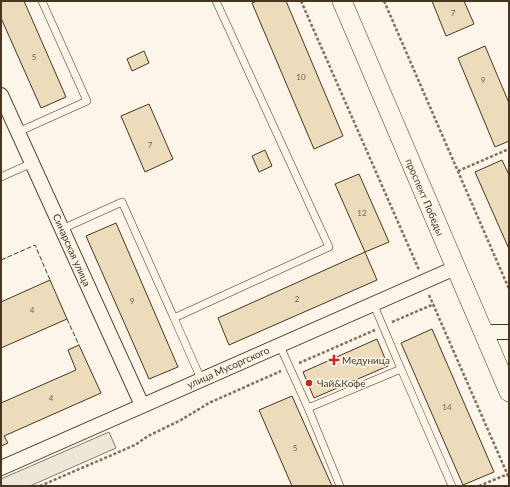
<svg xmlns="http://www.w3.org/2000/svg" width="510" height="487" font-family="Lato,sans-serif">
	<rect width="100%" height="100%" fill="#fbf6e9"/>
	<path fill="#ede7d9" stroke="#887966" d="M109 432 116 448 30 486H1V479Z"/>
	<g fill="#ecdcbc" stroke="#4a3520">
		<path d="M1 1H24L66 97 41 108 1 18Z"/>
		<path d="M257 1H286L343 136 314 149 252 3Z"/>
		<path d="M432 1H464L474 24 446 36Z"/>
		<path d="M485 46 509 103V141L495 147 458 58Z"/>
		<path d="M144 51 149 63 132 71 127 59Z"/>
		<path d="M149 104 173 159 145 172 121 116Z"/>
		<path d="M265 150 272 166 259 172 252 156Z"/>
		<path d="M502 160 509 175V249L475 172Z"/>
		<path d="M359 174 389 242 365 252 335 184Z"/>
		<path d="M116 223 178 367 149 379 86 236Z"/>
		<path d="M365 252 377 280 229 345 218 318Z"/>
		<path d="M50 280 67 319 1 348V302Z"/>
		<path d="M432 329 494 472 463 485 401 343Z"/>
		<path d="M377 339 388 366 314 398 303 372Z"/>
		<path d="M79 345 101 393 4 436 8 443 1 446V403L76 370 68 350Z"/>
		<path d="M292 396 332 486H292L259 410Z"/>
	</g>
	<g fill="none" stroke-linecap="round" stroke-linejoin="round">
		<g stroke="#4a3520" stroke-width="8">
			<g id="lane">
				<path d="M18 132 87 101 42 1"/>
				<path d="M1 177 32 163"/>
				<path d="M62 229 122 202 174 318 329 247 216 1"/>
				<path d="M174 318 201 379"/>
				<path d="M279 344 308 408 340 486"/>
				<path d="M401 369 452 486"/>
				<path d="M308 408 401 369 373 303"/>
			</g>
		</g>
		<g stroke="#4a3520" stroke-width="16">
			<g id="street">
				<path d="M1 95 142 405"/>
				<path d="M484 332H509"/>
				<path d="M1 468 455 268"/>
			</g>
		</g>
		<g stroke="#4a3520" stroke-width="20">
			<path id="secondary" d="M342 1 509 392"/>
		</g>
		<g stroke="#7f6f5c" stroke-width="2.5" stroke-dasharray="3 2" stroke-linecap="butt">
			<path d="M301 1 419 270"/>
			<path d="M384 1 509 289"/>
			<path d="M458 171 509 149"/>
			<path d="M429 295 509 478"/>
			<path d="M392 322 434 304"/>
			<path d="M299 363 375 330"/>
			<path d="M40 486 135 445 148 436 181 420 209 403 281 371"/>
			<path d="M479 486 508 474"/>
		</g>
		<use href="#lane" stroke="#fbf6e9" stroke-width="7"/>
		<use href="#street" stroke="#fbf6e9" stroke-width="14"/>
		<use href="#secondary" stroke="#fbf6e9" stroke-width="19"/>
		<g stroke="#4a3520" stroke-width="1" stroke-dasharray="5 2" stroke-linecap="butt">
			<path d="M1 260 35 245 50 280"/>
			<path d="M67 319 79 345"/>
		</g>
	</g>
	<g fill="#c62828" stroke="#fbf6e9" stroke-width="1.5">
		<path d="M332 354h4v4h4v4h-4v4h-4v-4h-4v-4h4z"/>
		<circle cx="309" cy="383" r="4"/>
	</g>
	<g text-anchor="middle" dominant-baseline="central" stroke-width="3" stroke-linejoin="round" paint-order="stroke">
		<g font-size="8" fill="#725f47">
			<text x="453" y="13">7</text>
			<text x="34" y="57">5</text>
			<text x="301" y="77">10</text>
			<text x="483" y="80">9</text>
			<text x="150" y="145">7</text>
			<text x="362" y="213">12</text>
			<text x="297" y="299">2</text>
			<text x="132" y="301">9</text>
			<text x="32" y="310">4</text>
			<text x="51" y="398">4</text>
			<text x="447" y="407">14</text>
			<text x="295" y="448">5</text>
		</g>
		<g font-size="10" fill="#4a3520" stroke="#fbf6e9">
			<text transform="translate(425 197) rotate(67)">проспект Победы</text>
			<text transform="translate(72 250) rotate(66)">Синарская улица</text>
			<text transform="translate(228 367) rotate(-24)">улица Мусоргского</text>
		</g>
		<g font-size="10" fill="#4a3520" stroke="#fbf6e9" text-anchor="start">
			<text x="342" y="360">Медуница</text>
			<text x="317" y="383">Чай&amp;Кофе</text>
		</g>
	</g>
	<rect width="510" height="487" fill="none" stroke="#4a3520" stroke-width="4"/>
</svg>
